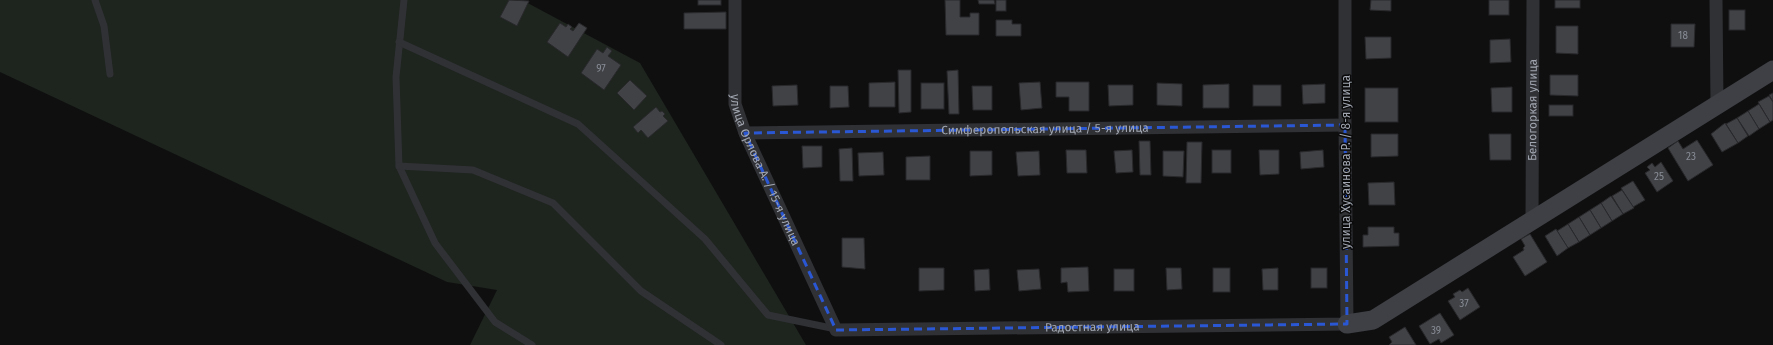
<svg xmlns="http://www.w3.org/2000/svg" width="1773" height="345" font-family="'Fira Sans',sans-serif">
	<rect width="100%" height="100%" fill="#0f0f10"/>
	<path fill="#1e241e" d="M0 0H522L640 63 806 345H470L497 290 447 282 0 72Z"/>
	<g fill="#404246" stroke="#29292c">
		<path d="M509 0 529 1 517 26 500 17Z"/>
		<rect x="698" y="0" width="23" height="5"/>
		<path d="M945 0H960V17H970V13H979V35H946Z"/>
		<path d="M978 0H994L995 4H979Z"/>
		<rect x="996" y="0" width="10" height="11"/>
		<path d="M1371 0H1391V11L1370 10Z"/>
		<rect x="1489" y="0" width="20" height="15"/>
		<rect x="1555" y="0" width="25" height="8"/>
		<rect x="1729" y="10" width="16" height="20"/>
		<path d="M726 12V29H684V13Z"/>
		<path d="M996 20H1012V24H1021V36H996Z"/>
		<path d="M560 23 566 27 568 24 572 27 570 29 573 31 579 23 587 28 568 57 547 42Z"/>
		<path d="M1671 24H1695L1694 47H1671Z"/>
		<path d="M1556 26H1578V54L1556 53Z"/>
		<path d="M1365 37H1391V58L1366 59Z"/>
		<path d="M1510 39 1511 62 1490 63V40Z"/>
		<path d="M607 47 612 51 608 56 621 65 604 90 581 73 597 49 603 53Z"/>
		<path d="M898 70H911V112L899 113Z"/>
		<path d="M958 70 959 114H949L947 71Z"/>
		<path d="M1550 75H1578V96L1550 95Z"/>
		<path d="M630 80 647 96 634 110 617 93Z"/>
		<path d="M895 82V107H869V83Z"/>
		<path d="M1040 82 1042 108 1021 110 1019 83Z"/>
		<path d="M1056 82H1089V111H1069V97H1056Z"/>
		<rect x="921" y="83" width="23" height="26"/>
		<path d="M1157 83 1182 84V106L1157 105Z"/>
		<path d="M1229 84V108H1203V85Z"/>
		<path d="M1325 84V103L1303 104 1302 85Z"/>
		<path d="M797 85 798 105 773 106 772 86Z"/>
		<path d="M1108 85H1133V105L1109 106Z"/>
		<rect x="1253" y="85" width="28" height="21"/>
		<path d="M830 86H848L849 107 830 108Z"/>
		<path d="M972 86H992V110H973Z"/>
		<path d="M1512 87V112H1492L1491 88Z"/>
		<rect x="1365" y="88" width="33" height="34"/>
		<path d="M1773 93V102L1769 95Z"/>
		<path d="M1769 96 1773 102V120L1770 122 1758 102Z"/>
		<path d="M1759 104 1770 122 1759 129 1748 111Z"/>
		<rect x="1549" y="105" width="24" height="11"/>
		<path d="M656 107 660 112 662 111 665 114 663 116 668 121 648 138 641 130 638 133 633 127Z"/>
		<path d="M1748 111 1759 129 1749 136 1737 118Z"/>
		<path d="M1737 118 1748 136 1738 143 1726 124Z"/>
		<path d="M1725 123 1738 143 1722 152 1711 134Z"/>
		<path d="M1371 134H1398V156L1371 157Z"/>
		<path d="M1489 134H1511V160H1490Z"/>
		<path d="M1697 140 1713 165 1688 181 1668 148 1678 141 1683 149Z"/>
		<path d="M1139 141H1150L1151 175H1140Z"/>
		<path d="M1187 142H1202L1201 183H1186Z"/>
		<path d="M802 146H822V167L803 168Z"/>
		<path d="M852 148 853 181H840L839 149Z"/>
		<path d="M1066 150H1086L1087 173H1067Z"/>
		<path d="M1132 150 1133 172 1116 173 1114 151Z"/>
		<rect x="1212" y="150" width="19" height="23"/>
		<path d="M1259 150H1279V174L1260 175Z"/>
		<path d="M1323 150 1324 167 1301 169 1300 152Z"/>
		<path d="M970 151H992V175L970 176Z"/>
		<path d="M1039 151 1040 175 1018 176 1016 152Z"/>
		<path d="M1163 151H1184L1183 177 1163 176Z"/>
		<path d="M883 152 884 175 859 176 858 153Z"/>
		<path d="M930 156V180H906V157Z"/>
		<path d="M1661 162 1673 181 1657 192 1645 173 1650 170 1647 167 1652 163 1655 167Z"/>
		<path d="M1633 181 1645 200 1633 207 1621 188Z"/>
		<path d="M1394 182 1395 205H1369L1368 183Z"/>
		<path d="M1622 190 1634 208 1623 214 1612 196Z"/>
		<path d="M1611 196 1623 214 1612 221 1601 203Z"/>
		<path d="M1601 203 1612 221 1601 228 1590 210Z"/>
		<path d="M1590 210 1601 228 1590 235 1579 217Z"/>
		<path d="M1579 217 1590 235 1579 242 1568 224Z"/>
		<path d="M1568 224 1579 242 1568 248 1557 231Z"/>
		<path d="M1368 227H1394V233H1399V246L1363 247V235H1368Z"/>
		<path d="M1556 229 1568 248 1557 256 1545 236Z"/>
		<path d="M1530 234 1547 262 1525 276 1513 257 1524 250 1523 248 1525 246 1521 239Z"/>
		<path d="M842 238H864L865 269 842 267Z"/>
		<path d="M1088 267 1089 291 1068 292 1067 282 1061 283V268Z"/>
		<path d="M919 268H944V290L919 291Z"/>
		<path d="M1166 268H1181L1182 289 1167 290Z"/>
		<rect x="1213" y="268" width="17" height="24"/>
		<path d="M1278 268V290H1263L1262 269Z"/>
		<rect x="1311" y="268" width="16" height="20"/>
		<path d="M989 269 990 290 975 291 974 270Z"/>
		<path d="M1039 269 1041 289 1019 291 1017 270Z"/>
		<rect x="1114" y="269" width="20" height="22"/>
		<path d="M1468 288 1480 307 1460 320 1448 301 1455 297 1453 294 1460 290 1462 292Z"/>
		<path d="M1440 313 1454 335 1441 343 1439 339 1430 344 1419 326Z"/>
		<path d="M1405 327 1416 345H1389L1392 342 1389 337Z"/>
	</g>
	<g fill="none" stroke-linecap="round" stroke-linejoin="round">
		<g stroke="#303135" stroke-width="7">
			<path d="M95 0 104 26 110 74"/>
			<path d="M404 0 396 77 399 166 435 243 495 322 532 345"/>
			<path d="M399 42 578 124 705 239 768 315 836 329"/>
			<path d="M399 166 473 170 553 203 641 291 721 345"/>
		</g>
		<g stroke="#303135" stroke-width="13">
			<path id="s1" d="M735 0V104L745 133 836 330 1347 324 1345 125V0"/>
			<path d="M1716 0 1717 104"/>
			<path id="s2" d="M745 133 1345 125"/>
			<path id="s3" d="M1532 220 1533 0"/>
		</g>
		<path stroke="#3f4045" stroke-width="19" d="M1347 324 1373 320 1773 70"/>
	</g>
	<path fill="none" stroke="#2a57d4" stroke-width="3" stroke-dasharray="8 5" stroke-linejoin="round" d="M1345 125 1347 324 836 330 745 133Z"/>
	<g text-anchor="middle" dominant-baseline="central" stroke-width="3" stroke-linejoin="round" paint-order="stroke">
		<g font-size="10" fill="#898d96">
			<text x="1683" y="36">18</text>
			<text x="601" y="69">97</text>
			<text x="1691" y="157">23</text>
			<text x="1659" y="177">25</text>
			<text x="1464" y="304">37</text>
			<text x="1436" y="331">39</text>
		</g>
		<g font-size="12" fill="#a1a6b0" stroke="#0a0a0b">
			<text stroke="none"><textPath href="#s3" startOffset="110">Белогоркая улица</textPath></text>
			<text stroke="none"><textPath href="#s2" startOffset="300">Симферопольская улица / 5-я улица</textPath></text>
			<text transform="translate(1346 162) rotate(-90)">улица Хусаинова Р. / 8-я улица</text>
			<text stroke="none"><textPath href="#s1" startOffset="176">улица Орлова А. / 15-я улица</textPath></text>
			<text stroke="none"><textPath href="#s1" startOffset="608">Радостная улица</textPath></text>
		</g>
	</g>
</svg>
